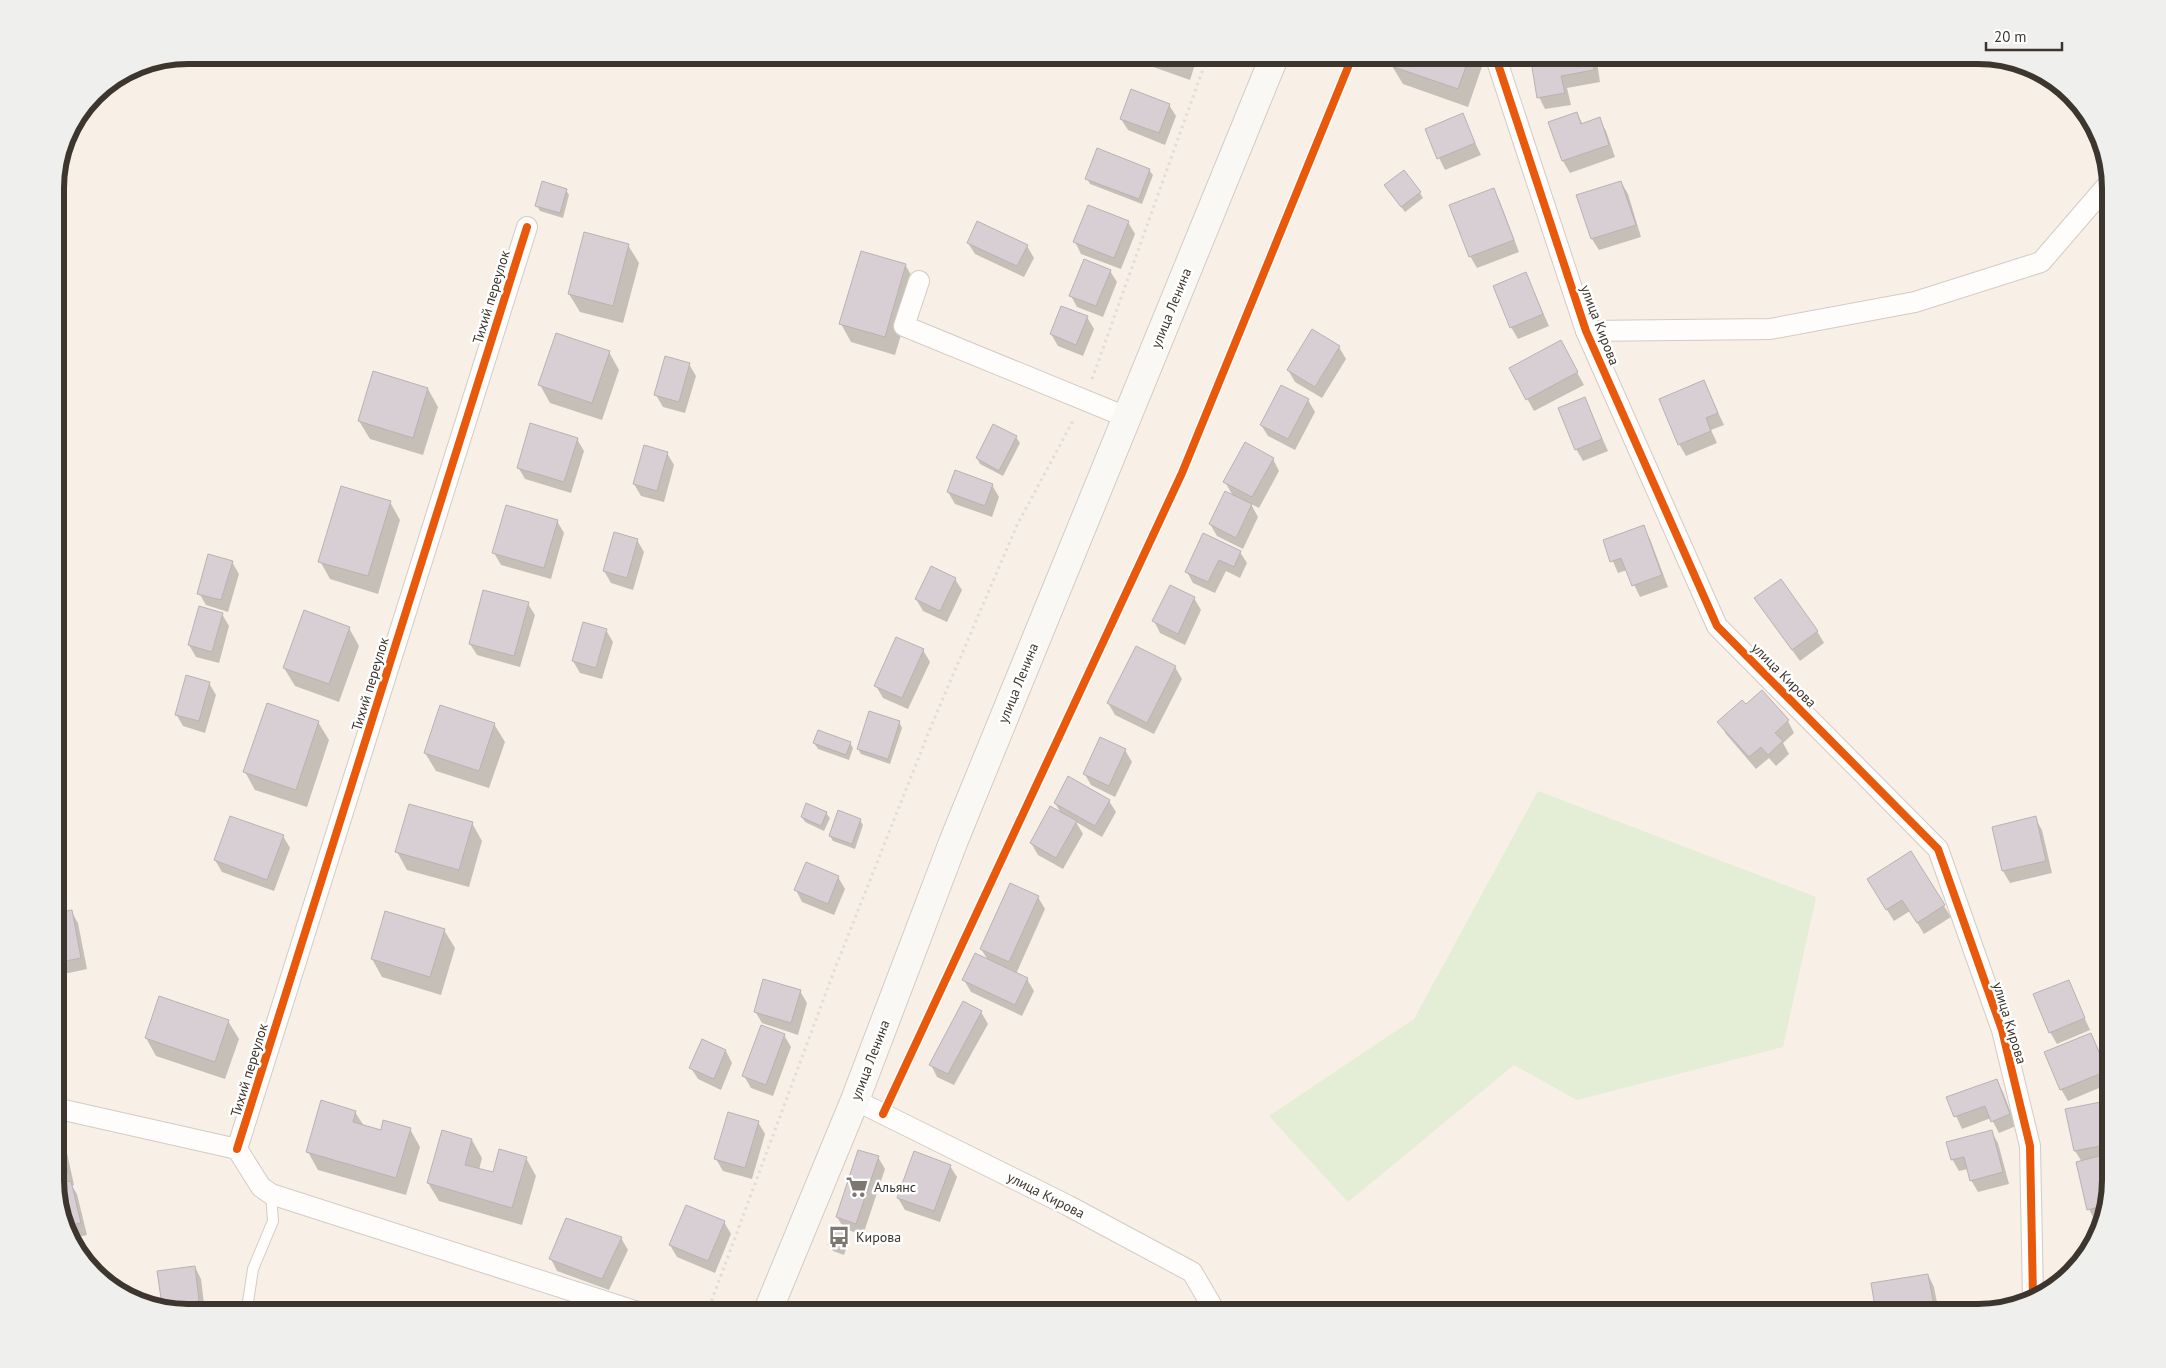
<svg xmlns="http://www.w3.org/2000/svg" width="2166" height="1368" font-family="'PT Sans',sans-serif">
	<rect width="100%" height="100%" fill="#f8efe7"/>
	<path fill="#e4edd5" d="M1538 791 1816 897 1783 1047 1577 1100 1514 1065 1348 1202 1269 1116 1414 1019Z"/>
	<g fill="#0003">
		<path d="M1137 55H1198L1190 80 1142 63Z"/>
		<path d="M1396 55H1483L1485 58 1468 107 1403 84 1392 66Z"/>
		<path d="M1531 55H1596L1600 82 1567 88 1571 105 1545 109 1539 97Z"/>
		<path d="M1169 105 1176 116 1165 145 1128 130 1121 119Z"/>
		<path d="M1577 113 1583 125 1599 119 1606 131 1615 157 1570 173 1563 161 1550 122Z"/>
		<path d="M1462 115 1481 155 1445 170 1439 158Z"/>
		<path d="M1149 170 1153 175 1142 204 1090 184 1087 178Z"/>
		<path d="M1621 182 1628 194 1641 237 1599 250 1592 239Z"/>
		<path d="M566 190 569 195 563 218 540 211 537 206Z"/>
		<path d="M1494 190 1500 202 1519 252 1477 268 1470 256Z"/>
		<path d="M1389 191 1420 193 1423 198 1405 212Z"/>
		<path d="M1128 222 1135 234 1121 269 1081 254 1075 242Z"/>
		<path d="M968 243 1027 246 1034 258 1024 277 975 254Z"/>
		<path d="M628 245 639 263 623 323 580 312 569 294Z"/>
		<path d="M906 266 916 284 895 355 851 342 841 324Z"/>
		<path d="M1110 271 1117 282 1103 317 1077 307 1071 296Z"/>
		<path d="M1526 274 1549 326 1518 339 1511 327Z"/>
		<path d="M1087 317 1094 329 1083 356 1058 346 1051 334Z"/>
		<path d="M1339 347 1346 359 1322 398 1295 382 1288 370Z"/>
		<path d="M609 352 619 370 602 420 550 403 540 385Z"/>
		<path d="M1567 354 1584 385 1534 411 1511 369Z"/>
		<path d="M689 364 696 376 685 413 663 407 656 395Z"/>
		<path d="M1704 382 1724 425 1711 430 1717 443 1686 456 1679 444Z"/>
		<path d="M428 389 438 407 423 455 370 439 359 421Z"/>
		<path d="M1584 398 1608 451 1583 461 1576 449Z"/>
		<path d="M1308 400 1315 412 1295 450 1268 436 1261 425Z"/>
		<path d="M994 426 1016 437 1020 443 1003 476 980 464 977 458Z"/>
		<path d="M577 439 584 451 571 493 525 479 518 467Z"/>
		<path d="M667 453 674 465 664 502 641 496 634 484Z"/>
		<path d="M1273 459 1279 471 1259 508 1251 504 1258 517 1243 549 1217 536 1210 524 1233 496 1225 482Z"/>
		<path d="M992 485 999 497 992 517 955 504 948 492Z"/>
		<path d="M390 502 400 520 378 594 330 579 320 561Z"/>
		<path d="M557 521 564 533 551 579 501 565 494 553Z"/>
		<path d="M1643 527 1650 539 1668 587 1640 597 1627 570 1618 573 1604 541Z"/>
		<path d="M637 540 644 552 633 590 611 583 604 571Z"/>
		<path d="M1240 552 1247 563 1240 578 1226 571 1215 593 1193 583 1187 572Z"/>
		<path d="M232 562 239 574 228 612 206 605 199 593Z"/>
		<path d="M955 579 962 590 947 622 923 611 916 599Z"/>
		<path d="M1170 586 1194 598 1201 610 1185 645 1160 633 1154 621Z"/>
		<path d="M528 604 535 615 520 667 477 655 470 644Z"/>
		<path d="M1763 610 1817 631 1824 643 1800 661Z"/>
		<path d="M222 614 229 626 219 663 196 657 189 645Z"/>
		<path d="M349 628 359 646 339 702 295 686 284 668Z"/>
		<path d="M606 630 613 642 602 679 580 673 573 661Z"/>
		<path d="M1136 648 1175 667 1182 679 1154 734 1115 715 1108 703Z"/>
		<path d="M923 650 930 662 908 709 883 698 876 686Z"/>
		<path d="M209 683 216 695 205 733 183 726 176 714Z"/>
		<path d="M1746 706 1788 721 1794 733 1783 743 1789 754 1776 766 1769 758 1756 769 1726 734 1719 722Z"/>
		<path d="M318 722 329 740 307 807 255 790 245 772Z"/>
		<path d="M899 722 902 728 890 764 861 754 858 749Z"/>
		<path d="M494 724 505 742 489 788 436 771 425 753Z"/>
		<path d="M814 743H850L853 748 849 760 818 749Z"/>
		<path d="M1125 750 1132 762 1115 797 1091 785 1084 773Z"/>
		<path d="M1109 801 1116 812 1102 837 1076 822 1083 834 1063 869 1038 855 1031 843 1062 815 1055 803Z"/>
		<path d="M826 813 830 818 824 831 805 822 802 817Z"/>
		<path d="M2035 818 2042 830 2052 873 2010 883 2003 871 1993 828Z"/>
		<path d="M860 820 863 825 855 849 833 841 830 836Z"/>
		<path d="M472 823 482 841 469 887 407 870 397 852Z"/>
		<path d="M283 836 290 848 274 891 222 872 215 860Z"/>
		<path d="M838 877 845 889 834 915 802 902 796 890Z"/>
		<path d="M1875 891 1944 906 1951 917 1924 934 1910 911 1894 921Z"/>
		<path d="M1038 897 1045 909 1016 974 1027 979 1034 991 1022 1016 971 992 964 980 988 960 981 949Z"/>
		<path d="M71 911 78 923 87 969 55 976V915Z"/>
		<path d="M444 930 455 948 441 995 382 977 372 959Z"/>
		<path d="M2068 981 2090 1030 2057 1044 2050 1032Z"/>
		<path d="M800 991 807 1003 798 1035 762 1023 755 1011Z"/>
		<path d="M981 1012 988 1024 954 1085 937 1077 931 1065Z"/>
		<path d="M228 1021 239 1039 225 1079 156 1056 146 1038Z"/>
		<path d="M2091 1034 2111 1078V1083L2068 1101 2061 1089Z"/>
		<path d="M784 1035 791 1047 773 1096 751 1088 744 1076Z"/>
		<path d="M726 1051 732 1063 721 1090 698 1079 691 1068Z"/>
		<path d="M1996 1080 2003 1092 2016 1126 1999 1133 1991 1118 1962 1129 1948 1098Z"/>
		<path d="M2111 1101V1180L2099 1220 2095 1221 2089 1209 2082 1162 2075 1151Z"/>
		<path d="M355 1112 364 1126 381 1132 410 1129 420 1147 406 1195 318 1170 308 1152Z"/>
		<path d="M758 1122 765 1134 752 1179 723 1171 716 1159Z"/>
		<path d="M55 1128H57L64 1139 74 1185 72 1186 77 1194 87 1235 70 1239 55 1189Z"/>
		<path d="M1991 1131 1998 1143 2009 1184 1978 1192 1971 1180 1968 1169 1959 1171 1952 1159Z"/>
		<path d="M472 1140 482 1158 479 1170 494 1174 526 1158 536 1176 522 1225 439 1201 428 1183Z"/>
		<path d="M878 1157 885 1169 863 1235 845 1229 850 1238 844 1255 833 1251 830 1245 846 1232 837 1217Z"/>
		<path d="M950 1166 957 1177 940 1222 905 1210 898 1198Z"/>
		<path d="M724 1222 731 1234 715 1273 677 1257 670 1245Z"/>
		<path d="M621 1238 628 1250 609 1290 557 1271 551 1259Z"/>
		<path d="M195 1267 201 1279 205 1312 188 1313 163 1306Z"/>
		<path d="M1928 1275 1934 1287 1939 1313H1878L1873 1284Z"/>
	</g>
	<g fill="#d8cfd4" stroke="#b8b2b2">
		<path d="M1159 55H1182L1180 62Z"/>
		<path d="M1395 55H1470L1458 89 1391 66Z"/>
		<path d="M1530 55H1592L1594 70 1561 76 1565 93 1537 98Z"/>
		<path d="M1131 89 1170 104 1159 133 1120 119Z"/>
		<path d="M1577 112 1581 124 1600 117 1609 145 1562 161 1548 122Z"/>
		<path d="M1463 113 1475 143 1437 159 1425 129Z"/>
		<path d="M1097 148 1150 169 1139 199 1085 179Z"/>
		<path d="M1404 170 1421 192 1401 207 1384 185Z"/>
		<path d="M542 181 567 189 560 213 535 206Z"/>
		<path d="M1621 181 1636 225 1591 239 1576 195Z"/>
		<path d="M1494 188 1514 240 1469 257 1449 205Z"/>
		<path d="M1088 205 1129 221 1114 258 1073 242Z"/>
		<path d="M977 221 1028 245 1017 266 967 243Z"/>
		<path d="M584 232 629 244 613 306 568 294Z"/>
		<path d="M861 251 906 264 885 337 839 324Z"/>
		<path d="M1084 259 1111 270 1096 306 1069 296Z"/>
		<path d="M1526 272 1543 314 1510 328 1493 286Z"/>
		<path d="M1061 306 1088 316 1076 345 1050 334Z"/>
		<path d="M1312 329 1340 346 1315 387 1287 370Z"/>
		<path d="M556 333 610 351 592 403 538 385Z"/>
		<path d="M1561 340 1578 372 1526 400 1509 368Z"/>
		<path d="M665 356 690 363 679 402 654 395Z"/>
		<path d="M373 371 428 388 413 438 358 421Z"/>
		<path d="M1704 380 1718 413 1706 418 1711 431 1678 445 1659 399Z"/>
		<path d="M1281 385 1309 399 1288 439 1260 425Z"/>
		<path d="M1585 397 1602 439 1575 450 1558 408Z"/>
		<path d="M530 423 578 438 564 482 517 468Z"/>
		<path d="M993 424 1017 436 999 471 976 458Z"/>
		<path d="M1245 442 1274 458 1252 497 1223 482Z"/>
		<path d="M644 445 668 452 657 491 633 484Z"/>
		<path d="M955 470 993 484 985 506 947 492Z"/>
		<path d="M341 486 391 501 368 576 318 562Z"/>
		<path d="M1225 491 1252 504 1236 538 1209 524Z"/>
		<path d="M506 505 558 520 544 568 492 553Z"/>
		<path d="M1644 525 1662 575 1632 586 1621 558 1610 562 1603 540Z"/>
		<path d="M614 532 638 539 627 578 603 571Z"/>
		<path d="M1203 533 1241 551 1234 567 1219 560 1208 582 1185 572Z"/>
		<path d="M208 554 233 561 221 600 197 594Z"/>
		<path d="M931 566 956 578 940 611 915 599Z"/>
		<path d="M1781 579 1818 631 1792 650 1754 598Z"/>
		<path d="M1170 585 1195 597 1178 634 1152 621Z"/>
		<path d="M483 590 529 602 514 656 469 644Z"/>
		<path d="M199 606 223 613 212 652 188 645Z"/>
		<path d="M304 610 350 627 329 684 283 668Z"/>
		<path d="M583 622 607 629 596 668 572 661Z"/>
		<path d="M896 637 924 649 902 698 874 686Z"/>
		<path d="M1136 646 1176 666 1147 723 1107 703Z"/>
		<path d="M186 675 210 682 199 721 175 715Z"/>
		<path d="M1762 690 1789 720 1775 733 1783 741 1768 755 1761 747 1749 757 1717 722 1742 700 1746 704Z"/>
		<path d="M267 703 319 721 296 790 243 772Z"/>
		<path d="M440 705 495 723 479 771 424 753Z"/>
		<path d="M869 711 900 721 888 759 857 749Z"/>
		<path d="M818 730 851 742 846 755 813 743Z"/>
		<path d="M1100 737 1126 749 1109 786 1083 774Z"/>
		<path d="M1068 776 1110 800 1095 826 1054 803Z"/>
		<path d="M806 803 827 812 821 826 801 817Z"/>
		<path d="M409 804 473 822 459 870 395 852Z"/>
		<path d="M1050 806 1077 821 1056 858 1030 843Z"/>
		<path d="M838 810 861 819 852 844 829 836Z"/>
		<path d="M230 816 284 835 267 880 214 860Z"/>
		<path d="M2036 816 2046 861 2002 871 1992 827Z"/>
		<path d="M1911 851 1945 905 1917 923 1902 900 1886 910 1867 879Z"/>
		<path d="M806 862 839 876 828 904 794 890Z"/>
		<path d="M1010 883 1039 896 1009 962 980 949Z"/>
		<path d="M72 910 81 958 55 963V913Z"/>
		<path d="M385 911 445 929 430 977 371 959Z"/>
		<path d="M975 953 1028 978 1015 1005 962 980Z"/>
		<path d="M763 979 801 990 791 1023 754 1012Z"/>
		<path d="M2069 980 2085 1018 2049 1033 2033 994Z"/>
		<path d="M159 996 229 1020 215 1062 145 1038Z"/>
		<path d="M963 1001 982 1011 948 1074 929 1065Z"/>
		<path d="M761 1025 785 1034 766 1085 742 1076Z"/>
		<path d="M2091 1033 2107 1071 2060 1090 2044 1052Z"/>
		<path d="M702 1039 726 1050 714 1079 689 1068Z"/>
		<path d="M1997 1079 2010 1114 1991 1122 1985 1106 1954 1117 1946 1097Z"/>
		<path d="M321 1100 356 1111 353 1122 381 1130 383 1120 411 1128 396 1178 306 1152Z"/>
		<path d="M2111 1100V1144L2074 1151 2065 1109Z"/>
		<path d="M728 1112 759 1121 745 1168 714 1159Z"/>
		<path d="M58 1126 68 1173 55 1176V1127Z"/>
		<path d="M442 1130 472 1139 465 1165 493 1172 499 1149 527 1157 512 1208 427 1183Z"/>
		<path d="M1992 1130 2003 1172 1970 1181 1964 1157 1951 1160 1946 1142Z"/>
		<path d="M858 1150 879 1156 856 1224 836 1217Z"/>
		<path d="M914 1151 951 1165 934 1211 897 1198Z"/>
		<path d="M2111 1153V1180L2103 1206 2087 1210 2076 1162Z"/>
		<path d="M71 1181 81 1223 67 1226 55 1184Z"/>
		<path d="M686 1205 725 1221 708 1261 669 1245Z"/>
		<path d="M566 1218 622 1237 602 1279 549 1259Z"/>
		<path d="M835 1226 848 1231 841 1250 828 1245Z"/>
		<path d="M195 1266 199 1301 162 1305 157 1271Z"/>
		<path d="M1928 1274 1935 1311 1876 1313 1871 1283Z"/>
	</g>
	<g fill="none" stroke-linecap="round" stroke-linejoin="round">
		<g stroke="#d3cbc4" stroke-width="12">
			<path id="service" d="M248 1313V1302L253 1269 273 1221 271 1194"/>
		</g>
		<g stroke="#d3cbc4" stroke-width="22">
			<g id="minor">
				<path d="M1495 55 1586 331 1717 626 1938 849 2002 1030 2030 1146 2033 1298"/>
				<path d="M919 281 904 326 1126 417"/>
				<path d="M1586 331 1770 329 1915 302 2041 262 2110 182"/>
				<path d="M855 1100 1067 1205 1192 1272 1216 1313"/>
				<path d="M55 1108 237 1149 261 1187 271 1194 641 1313"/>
				<path d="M237 1149 527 227"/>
			</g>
		</g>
		<g stroke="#d3cbc4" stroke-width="30">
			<path id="secondary" d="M767 1313 855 1100 954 840 1275 55"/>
		</g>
		<g stroke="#e0ddda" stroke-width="3" stroke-dasharray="2.5 4" stroke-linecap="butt">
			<path d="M1092 379 1208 55"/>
			<path d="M707 1313 834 971 932 724 1017 525 1074 419"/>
		</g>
		<use href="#service" stroke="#fefdfb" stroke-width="10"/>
		<use href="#minor" stroke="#fefdfb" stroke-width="20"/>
		<use href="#secondary" stroke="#faf8f5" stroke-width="28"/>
		<g stroke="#fff" stroke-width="11">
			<g id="cycleway">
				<path d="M1495 55 1586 331 1717 626 1938 849 2002 1030 2030 1146 2033 1298"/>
				<path d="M883 1114 1182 473 1353 55"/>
				<path d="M237 1149 527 227"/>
			</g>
		</g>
		<use href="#cycleway" stroke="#e8590c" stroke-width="8"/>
	</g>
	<defs>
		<g id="supermarket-bare" transform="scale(1.725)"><path d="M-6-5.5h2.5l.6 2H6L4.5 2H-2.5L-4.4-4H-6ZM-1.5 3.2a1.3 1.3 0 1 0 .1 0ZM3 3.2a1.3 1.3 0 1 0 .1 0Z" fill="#7e776f" stroke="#fff" stroke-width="2.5" paint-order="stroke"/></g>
		<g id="bus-bare" transform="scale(1.725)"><path d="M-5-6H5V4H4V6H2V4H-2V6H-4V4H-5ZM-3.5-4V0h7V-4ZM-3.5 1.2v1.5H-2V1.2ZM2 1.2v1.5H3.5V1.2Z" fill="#7e776f" stroke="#fff" stroke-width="2.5" paint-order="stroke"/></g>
	</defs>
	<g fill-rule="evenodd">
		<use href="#supermarket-bare" x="857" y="1187"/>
		<use href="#bus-bare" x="839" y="1237"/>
	</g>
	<g text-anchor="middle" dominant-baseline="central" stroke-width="5" stroke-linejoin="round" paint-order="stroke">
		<g font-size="14" fill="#3d362e" stroke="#fff">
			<text transform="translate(491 297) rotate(-73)">Тихий переулок</text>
			<text transform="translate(1171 308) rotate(-68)">улица Ленина</text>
			<text transform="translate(1600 325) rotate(69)">улица Кирова</text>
			<text transform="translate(1784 675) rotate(45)">улица Кирова</text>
			<text transform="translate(1018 683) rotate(-68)">улица Ленина</text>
			<text transform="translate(370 684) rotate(-73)">Тихий переулок</text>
			<text transform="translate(2010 1023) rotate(73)">улица Кирова</text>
			<text transform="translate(870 1060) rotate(-69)">улица Ленина</text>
			<text transform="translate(249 1070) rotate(-73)">Тихий переулок</text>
			<text transform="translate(1046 1195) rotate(27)">улица Кирова</text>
		</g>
		<g font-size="14" fill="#3d362e" stroke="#fff" text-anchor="start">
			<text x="874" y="1187">Альянс</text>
			<text x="856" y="1237">Кирова</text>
		</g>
	</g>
	<path d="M0 0H2166V1368H0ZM188 64H1978A124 124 0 0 1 2102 188V1180A124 124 0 0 1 1978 1304H188A124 124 0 0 1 64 1180V188A124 124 0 0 1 188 64Z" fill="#efefee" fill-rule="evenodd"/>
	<path fill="none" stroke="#3d362e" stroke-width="6" d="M188 64H1978A124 124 0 0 1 2102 188V1180A124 124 0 0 1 1978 1304H188A124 124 0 0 1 64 1180V188A124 124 0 0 1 188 64Z"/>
	<path d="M1986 42v8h76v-8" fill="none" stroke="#3d362e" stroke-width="2.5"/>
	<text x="1994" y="42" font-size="15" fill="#3d362e" stroke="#ffffff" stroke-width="4" paint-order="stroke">20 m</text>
</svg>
